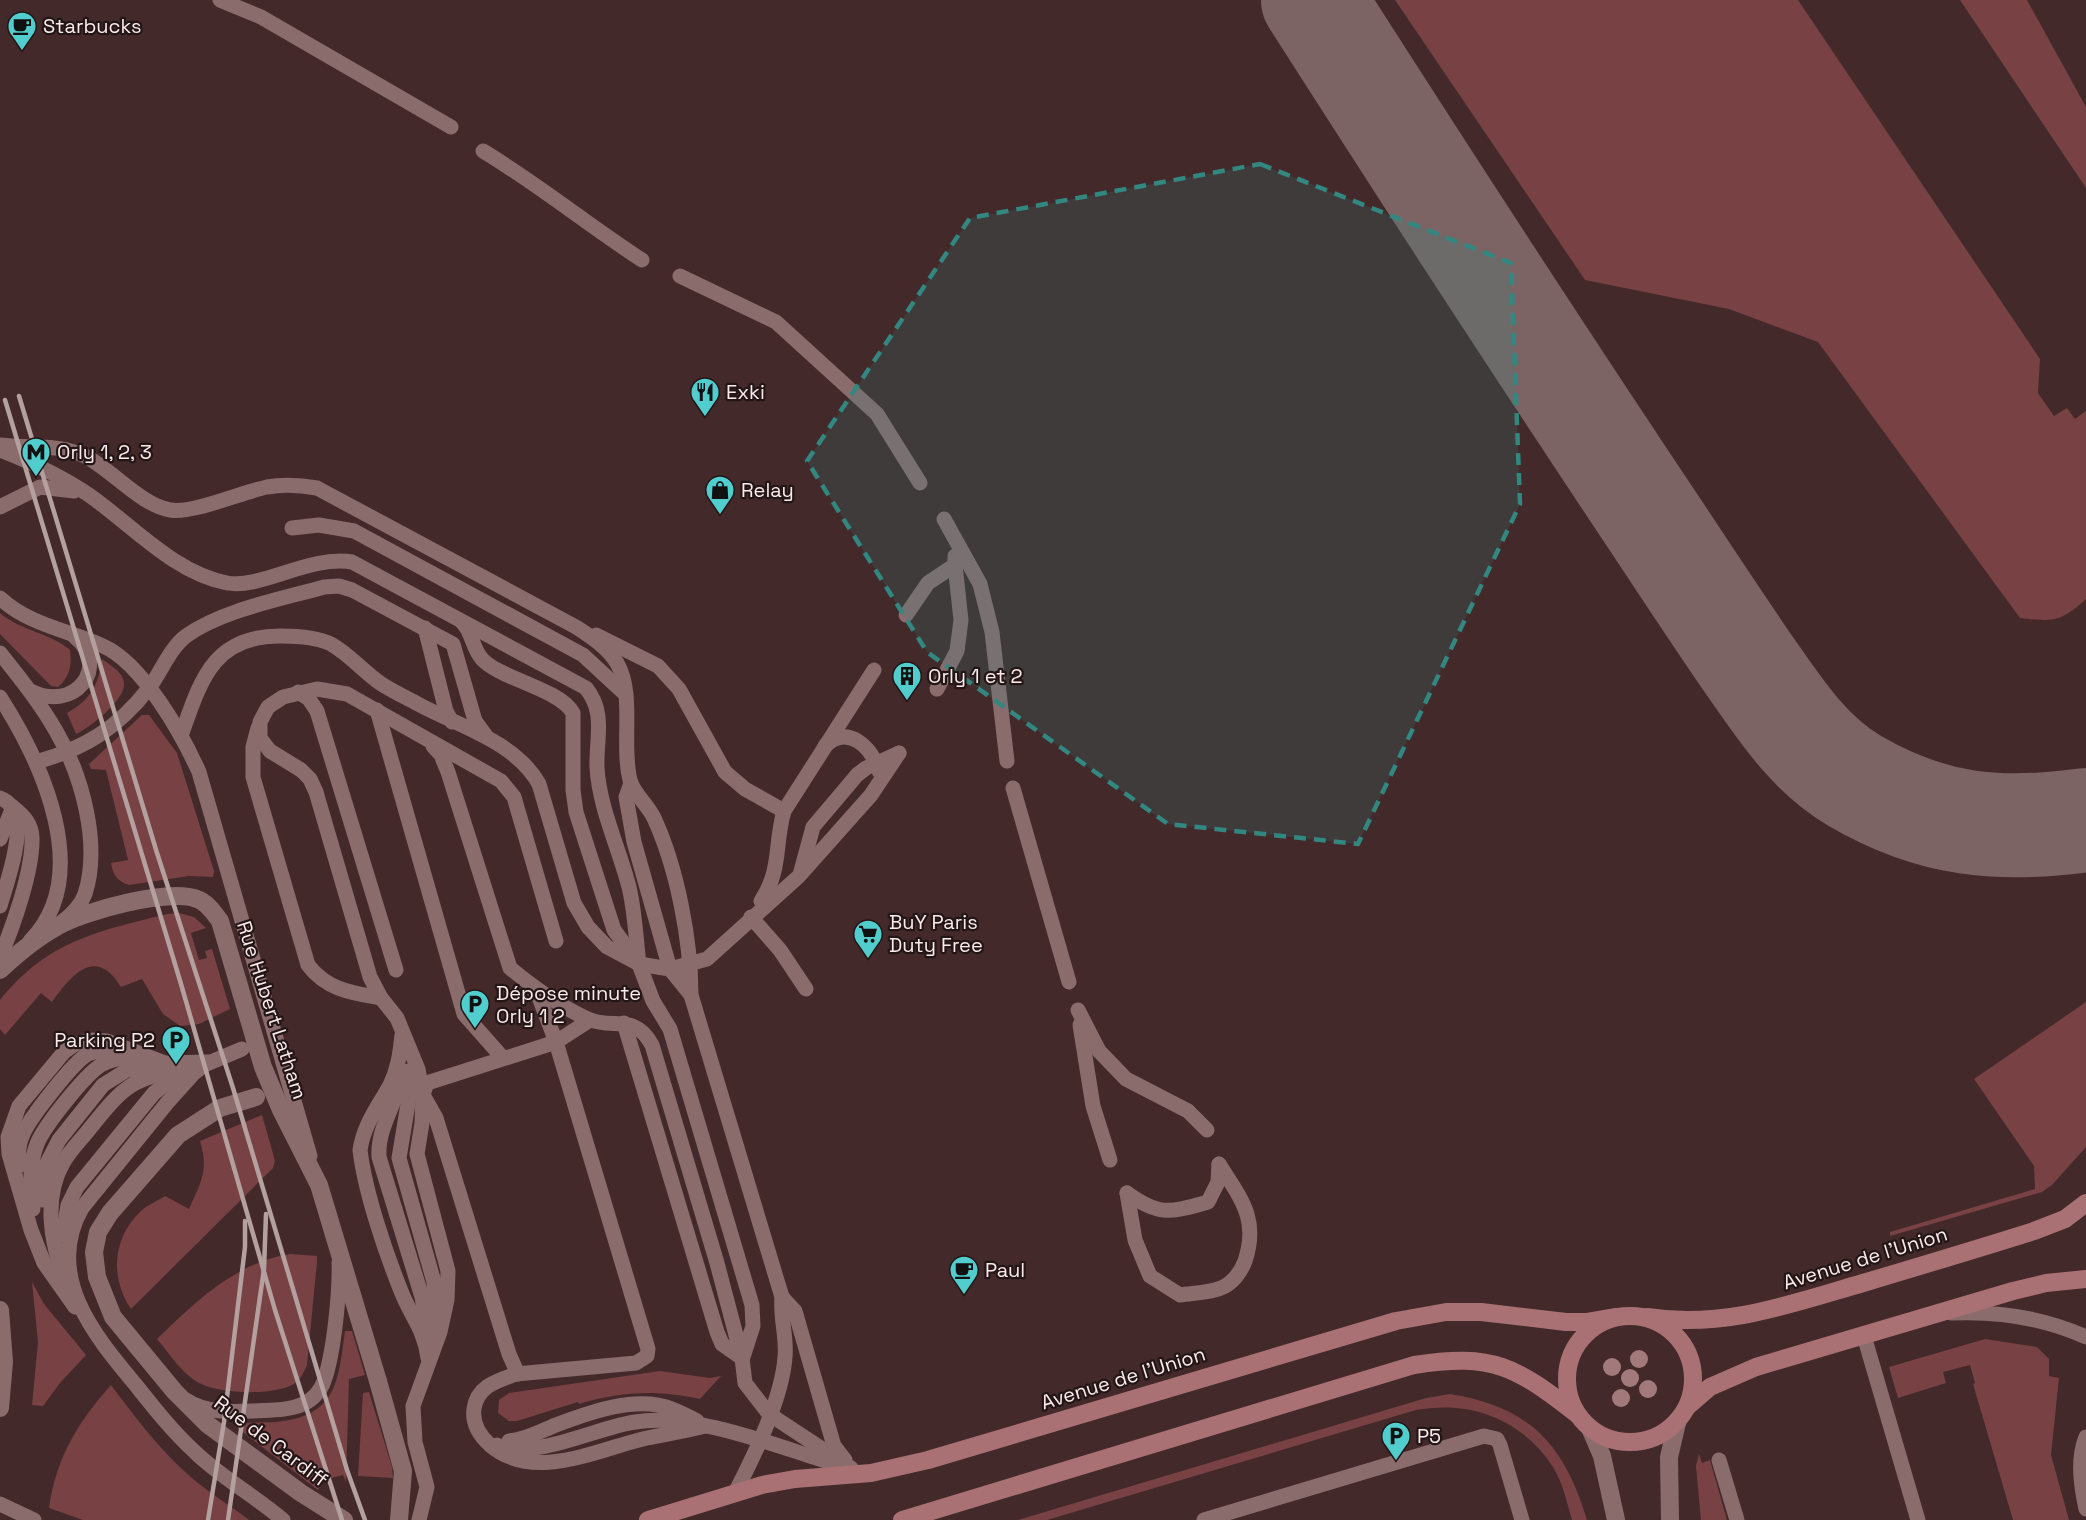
<svg xmlns="http://www.w3.org/2000/svg" width="2086" height="1520" font-family="'Space Grotesk',sans-serif">
	<rect width="100%" height="100%" fill="#43292a"/>
	<g fill="#784143">
		<path d="M1395 0H1798L2040 359 2038 393 2054 416 2067 408 2075 419 2086 411V599C2061 622 2053 622 2020 618L1818 342 1729 309 1585 280Z"/>
		<path d="M1960 0H2027L2086 107V188Z"/>
		<path d="M0 613C21 631 53 634 70 650 72 665 70 677 58 687L51 686 0 634Z"/>
		<path d="M102 659C110 665 123 672 124 683 126 700 89 728 76 734L67 713C90 700 99 685 102 659Z"/>
		<path d="M142 715H149L177 753 214 871 213 877 189 876 129 885C117 881 113 875 111 863L128 860 106 770 91 769 89 764Z"/>
		<path d="M179 913 194 917 206 928 191 933 199 960 207 958 205 951 212 949 230 1009 199 1024 180 1026 163 1014 142 979 121 987C96 945 71 975 52 1002L41 993 5 1035 0 1029V1000C48 941 95 932 167 914Z"/>
		<path d="M2086 1002V1147L2052 1185 2042 1192 1890 1236V1232L2035 1189 2034 1166 1974 1079Z"/>
		<path d="M262 1115 275 1161 273 1168 131 1309C110 1278 112 1238 141 1211 147 1205 158 1201 165 1196L189 1209C201 1182 209 1170 200 1141Z"/>
		<path d="M290 1254 317 1256V1262L307 1365C304 1372 301 1379 294 1384 273 1396 220 1394 199 1383 182 1374 169 1353 157 1339 195 1302 235 1263 290 1254Z"/>
		<path d="M32 1282 44 1304 86 1355 60 1383 43 1406 32 1405 38 1342Z"/>
		<path d="M345 1331H352L365 1375 349 1379 346 1482 343 1475 324 1480 318 1490 235 1426C246 1421 263 1423 276 1422 337 1416 338 1382 345 1331Z"/>
		<path d="M1985 1339 2037 1347 2049 1359V1376L2059 1378 2051 1455 2069 1520H2013L1973 1384 1975 1383 1970 1365 1943 1372 1946 1383 1898 1398 1889 1367Z"/>
		<path d="M660 1371 710 1378 721 1376 700 1399C655 1390 624 1391 579 1404L578 1402 517 1421H509L498 1413 499 1400 509 1393Z"/>
		<path d="M111 1385C136 1418 161 1452 193 1479 211 1494 231 1506 249 1520H83L49 1508C56 1458 78 1422 111 1385Z"/>
		<path d="M369 1392 392 1467 393 1478 358 1476 363 1393Z"/>
		<path d="M1450 1394C1530 1407 1564 1444 1587 1520H1572C1567 1503 1563 1483 1553 1467 1522 1419 1470 1400 1416 1410L1047 1520H1018L1426 1398Z"/>
		<path d="M1699 1454 1702 1463 1710 1460 1727 1520H1701L1696 1466Z"/>
	</g>
	<g fill="none" stroke-linecap="round" stroke-linejoin="round">
		<path stroke="#7c6465" stroke-width="104" d="M1313 0C1428 180 1545 360 1664 538 1691 579 1719 621 1747 662 1778 706 1807 753 1855 781 1932 826 1999 832 2086 820"/>
		<g stroke="#8b6c6d" stroke-width="15">
			<path d="M220 0 261 17 451 127"/>
			<path d="M483 151C538 184 588 225 642 260"/>
			<path d="M680 276 776 322 877 414 920 483"/>
			<path d="M0 445C28 449 58 443 85 456 112 470 141 505 170 510 193 514 242 492 267 487 284 484 300 485 317 488L576 627C591 637 607 647 617 663 635 694 621 745 630 780 633 793 648 805 654 818 677 868 691 940 691 995L782 1297C780 1318 787 1337 785 1357 782 1399 754 1456 735 1493"/>
			<path d="M0 450C31 462 61 476 89 495 132 525 174 573 227 583 262 589 309 555 352 562L586 688C606 713 596 738 597 767 599 807 619 848 629 887 635 912 636 939 639 964"/>
			<path d="M0 507 40 487 74 491"/>
			<path d="M944 519 980 584 992 632 1007 761"/>
			<path d="M292 528 319 525 354 531 583 655 623 692"/>
			<path d="M0 598C29 625 68 630 103 646 142 663 182 734 199 772L310 1156"/>
			<path d="M906 615 928 583 955 565V556"/>
			<path d="M462 622C473 633 472 648 482 659 500 679 560 689 573 713V790L576 812 614 930 639 964 653 1001 670 1029 752 1305 753 1326 743 1357"/>
			<path d="M425 628 446 711 452 722"/>
			<path d="M596 635 658 666 679 689 725 772 745 789 784 811"/>
			<path d="M0 653C20 678 40 703 56 731 82 775 101 844 85 894 81 905 71 915 62 922"/>
			<path d="M937 689 957 651 961 620 955 565"/>
			<path d="M29 690C75 715 111 665 75 637"/>
			<path d="M298 692 309 699 317 711 396 970"/>
			<path d="M0 697C41 761 95 875 30 941"/>
			<path d="M377 710 464 1014 502 1057"/>
			<path d="M258 728 253 747V777L308 965C327 990 352 993 381 998"/>
			<path d="M182 733C201 679 214 635 282 636 298 636 316 637 331 644 350 655 363 671 380 683 392 691 405 697 416 703 458 726 515 741 539 784L574 903 588 927 607 947 639 964 670 969 707 959 798 877 871 795 899 753"/>
			<path d="M433 746 441 755 448 772 510 968C533 987 561 1007 588 1019 613 1030 635 1013 652 1045L717 1263 742 1358 745 1383 769 1414 851 1468"/>
			<path d="M825 746C847 723 873 748 879 771"/>
			<path d="M36 762C84 749 118 728 149 688 161 672 170 648 186 636 222 610 282 599 324 587L339 586 352 590 453 644 475 721 486 736"/>
			<path d="M631 783 626 797 634 842 670 969 691 995"/>
			<path d="M1013 788 1069 982"/>
			<path d="M0 798C35 810 7 881 0 906"/>
			<path d="M0 839 13 807C23 815 32 824 32 838 33 870 13 927 0 957"/>
			<path d="M801 871 813 827 857 775 866 768 899 753"/>
			<path d="M761 901C782 869 774 846 784 811L874 670"/>
			<path d="M751 917 780 950 806 989"/>
			<path d="M533 988 539 997 556 1042 648 1349 647 1356 636 1363 516 1374C497 1381 477 1386 474 1409 472 1424 479 1435 490 1445 534 1483 598 1449 647 1438 666 1434 686 1431 705 1426"/>
			<path d="M1078 1010 1099 1051 1126 1079 1188 1111 1207 1130"/>
			<path d="M624 1023 717 1332 722 1344 742 1358"/>
			<path d="M1080 1025 1093 1106 1110 1160"/>
			<path d="M402 1035C400 1053 398 1069 390 1085 378 1107 364 1124 360 1150 365 1192 385 1251 401 1291 411 1317 424 1328 428 1358"/>
			<path d="M208 1062 194 1073 167 1103 82 1208C44 1275 94 1335 135 1384 154 1408 173 1432 196 1453 222 1478 255 1496 283 1520"/>
			<path d="M408 1071 409 1098 399 1158 434 1282V1326"/>
			<path d="M403 1073C398 1101 377 1127 379 1157L422 1297 428 1334"/>
			<path d="M19 1166C18 1155 18 1144 23 1134 29 1119 74 1061 88 1054 97 1050 106 1050 116 1050"/>
			<path d="M1127 1193 1135 1240 1150 1276 1180 1295C1192 1293 1209 1293 1221 1288 1232 1284 1241 1272 1245 1261 1259 1219 1241 1199 1219 1164"/>
			<path d="M1127 1193C1160 1217 1171 1212 1208 1202L1218 1182 1219 1164"/>
			<path d="M42 1200 44 1169 59 1140 103 1085 127 1070 158 1067"/>
			<path d="M33 1209C30 1188 29 1164 37 1144 44 1126 85 1075 101 1065 113 1057 128 1057 142 1058"/>
			<path d="M63 1235 68 1205 77 1187 154 1093 173 1078 242 1049"/>
			<path d="M65 1279C51 1244 43 1198 63 1163 70 1150 82 1139 91 1127 123 1088 129 1080 179 1069"/>
			<path d="M782 1297 795 1311 834 1446 845 1460"/>
			<path d="M75 1307 44 1263 31 1230 9 1154 8 1137 19 1106 64 1052 75 1044 92 1040 107 1041 165 1063 206 1062"/>
			<path d="M1951 1313C1997 1311 2044 1318 2086 1337"/>
			<path d="M1864 1336 1918 1520"/>
			<path d="M518 1374 509 1354 436 1118 423 1095 418 1069 397 1018 381 998 370 977 316 792 310 779 301 770 270 751 260 738V722L268 707 283 697 317 689 347 694 501 781 514 797 556 941"/>
			<path d="M186 1400C205 1413 231 1412 253 1411 269 1410 288 1411 303 1404 313 1400 321 1390 324 1381 334 1353 340 1291 339 1262"/>
			<path d="M2086 1437C2077 1459 2081 1486 2086 1509"/>
			<path d="M509 1441C525 1440 541 1431 556 1425 590 1412 637 1395 672 1409 681 1412 689 1417 697 1421"/>
			<path d="M497 1445C532 1461 598 1427 635 1422 694 1412 778 1447 835 1464"/>
			<path d="M1719 1460 1737 1520"/>
			<path d="M0 1504 34 1520"/>
			<path d="M419 1520 427 1487 415 1442 413 1406 440 1332 447 1300 448 1271 417 1154 422 1123 423 1095 427 1083 556 1042 590 1020"/>
			<path d="M1204 1520 1484 1436 1497 1439 1500 1445 1522 1520"/>
		</g>
		<g stroke="#8b6c6d" stroke-width="18">
			<path d="M0 970C18 953 36 938 58 926 84 911 169 888 197 899 207 902 214 913 220 921L263 1067 281 1110 319 1185 378 1381 403 1471 399 1520"/>
			<path d="M256 1097 220 1108 178 1135 110 1213 98 1232 94 1252 97 1277 113 1317 175 1392 207 1424 301 1493 344 1520"/>
			<path d="M0 1310 4 1362 0 1408"/>
			<path d="M1590 1428 1602 1456 1616 1520"/>
			<path d="M1670 1520 1669 1457 1677 1423"/>
		</g>
		<g stroke="#a97173" stroke-width="18">
			<circle cx="1630" cy="1379" r="63"/>
			<path d="M1647 1317C1723 1329 1791 1304 1863 1283 1920 1266 1977 1249 2034 1231L2065 1219 2086 1203"/>
			<path d="M1688 1406 1710 1387 1756 1367 2013 1291 2046 1283 2086 1279"/>
			<path d="M648 1520 762 1485 795 1479 871 1473 928 1460 1396 1321 1446 1312H1481L1566 1322H1586L1615 1317"/>
			<path d="M902 1520 1414 1365C1494 1353 1515 1366 1578 1415"/>
		</g>
		<g stroke="#b5a0a0" stroke-width="4.5">
			<path d="M19 396 157 853 233 1088 347 1470 365 1520"/>
			<path d="M5 400 181 984 275 1310 342 1520"/>
			<path d="M208 1520 224 1422 245 1247V1221"/>
			<path d="M228 1520 264 1269 266 1214"/>
		</g>
	</g>
	<g fill="#a37a7b">
		<circle cx="1639" cy="1359" r="9"/>
		<circle cx="1612" cy="1367" r="9"/>
		<circle cx="1630" cy="1378" r="9"/>
		<circle cx="1648" cy="1389" r="9"/>
		<circle cx="1621" cy="1398" r="9"/>
	</g>
	<path fill="#338781" fill-opacity="0.2" stroke="#338781" stroke-width="4.5" stroke-dasharray="12 8" stroke-linejoin="round" d="M1260 164 1511 263 1520 504 1358 844 1168 824 927 652 807 461 970 218Z"/>
	<defs>
		<g id="cafe-pin" transform="scale(1.5)"><path d="M0 17L-7.5 6A9.5 9.5 0 1 1 7.5 6Z" fill="#52cdcd" stroke="#221616"/><path d="M-5.5-4.5H6V0H3Q3 3.5 0 3.5H-2.5Q-5.5 3.5-5.5 0ZM3-3.2v2h1.7v-2ZM-6 4.5H4V6H-6Z" fill="#111"/></g>
		<g id="restaurant-pin" transform="scale(1.5)"><path d="M0 17L-7.5 6A9.5 9.5 0 1 1 7.5 6Z" fill="#52cdcd" stroke="#221616"/><path d="M-5-6h1v4h1v-4h1v4h1v-4h1v5L-1.5 .5V6h-2V.5L-5-1ZM5-6V6H3V1.5H1.5Q1.5-4 5-6Z" fill="#111"/></g>
		<g id="metro-pin" transform="scale(1.5)"><path d="M0 17L-7.5 6A9.5 9.5 0 1 1 7.5 6Z" fill="#52cdcd" stroke="#221616"/><path d="M-5.5 5V-5H-3L0 0L3-5H5.5V5H3V-.5L0 4L-3-.5V5Z" fill="#111"/></g>
		<g id="shop-pin" transform="scale(1.5)"><path d="M0 17L-7.5 6A9.5 9.5 0 1 1 7.5 6Z" fill="#52cdcd" stroke="#221616"/><path d="M-5-2.5h2.3a2.7 3.5 0 0 1 5.4 0H5L5.5 6h-11ZM-1.5-2.5h3a1.5 2.3 0 0 0-3 0Z" fill="#111"/></g>
		<g id="building-pin" transform="scale(1.5)"><path d="M0 17L-7.5 6A9.5 9.5 0 1 1 7.5 6Z" fill="#52cdcd" stroke="#221616"/><path d="M-4-6H4V6H1V3H-1V6H-4ZM-2.5-4.3h1.7v1.8h-1.7ZM.8-4.3h1.7v1.8H.8ZM-2.5-1h1.7V.8h-1.7ZM.8-1h1.7V.8H.8Z" fill="#111"/></g>
		<g id="supermarket-pin" transform="scale(1.5)"><path d="M0 17L-7.5 6A9.5 9.5 0 1 1 7.5 6Z" fill="#52cdcd" stroke="#221616"/><path d="M-6-5.5h2.5l.6 2H6L4.5 2H-2.5L-4.4-4H-6ZM-1.5 3.2a1.3 1.3 0 1 0 .1 0ZM3 3.2a1.3 1.3 0 1 0 .1 0Z" fill="#111"/></g>
		<g id="parking-pin" transform="scale(1.5)"><path d="M0 17L-7.5 6A9.5 9.5 0 1 1 7.5 6Z" fill="#52cdcd" stroke="#221616"/><path d="M-3.5-5.5H1a3.5 3.5 0 0 1 0 7H-1V5.5H-3.5ZM-1-3.4V-.6H.8a1.4 1.4 0 0 0 0-2.8Z" fill="#111"/></g>
	</defs>
	<g fill-rule="evenodd">
		<use href="#cafe-pin" x="22" y="26"/>
		<use href="#restaurant-pin" x="705" y="392"/>
		<use href="#metro-pin" x="36" y="452"/>
		<use href="#shop-pin" x="720" y="490"/>
		<use href="#building-pin" x="907" y="676"/>
		<use href="#supermarket-pin" x="868" y="934"/>
		<use href="#parking-pin" x="475" y="1004"/>
		<use href="#parking-pin" x="176" y="1040"/>
		<use href="#cafe-pin" x="964" y="1270"/>
		<use href="#parking-pin" x="1396" y="1436"/>
	</g>
	<g text-anchor="middle" dominant-baseline="central" stroke-width="4.5" stroke-linejoin="round" paint-order="stroke">
		<g font-size="20" fill="#fceaea" stroke="#221616" text-anchor="start">
			<text x="43" y="26">Starbucks</text>
			<text x="726" y="392">Exki</text>
			<text x="57" y="452">Orly 1, 2, 3</text>
			<text x="741" y="490">Relay</text>
			<text x="928" y="676">Orly 1 et 2</text>
			<text x="889" y="922">BuY Paris<tspan x="889" dy="23">Duty Free</tspan></text>
			<text x="496" y="993">Dépose minute<tspan x="496" dy="23">Orly 1 2</tspan></text>
			<text x="155" y="1040" text-anchor="end">Parking P2</text>
			<text x="985" y="1270">Paul</text>
			<text x="1417" y="1436">P5</text>
		</g>
		<g font-size="20" fill="#fceaea" stroke="#221616">
			<text transform="translate(272 1010) rotate(72)">Rue Hubert Latham</text>
			<text transform="translate(1865 1258) rotate(-17)">Avenue de l'Union</text>
			<text transform="translate(1123 1378) rotate(-17)">Avenue de l'Union</text>
			<text transform="translate(271 1441) rotate(37)">Rue de Cardiff</text>
		</g>
	</g>
</svg>
